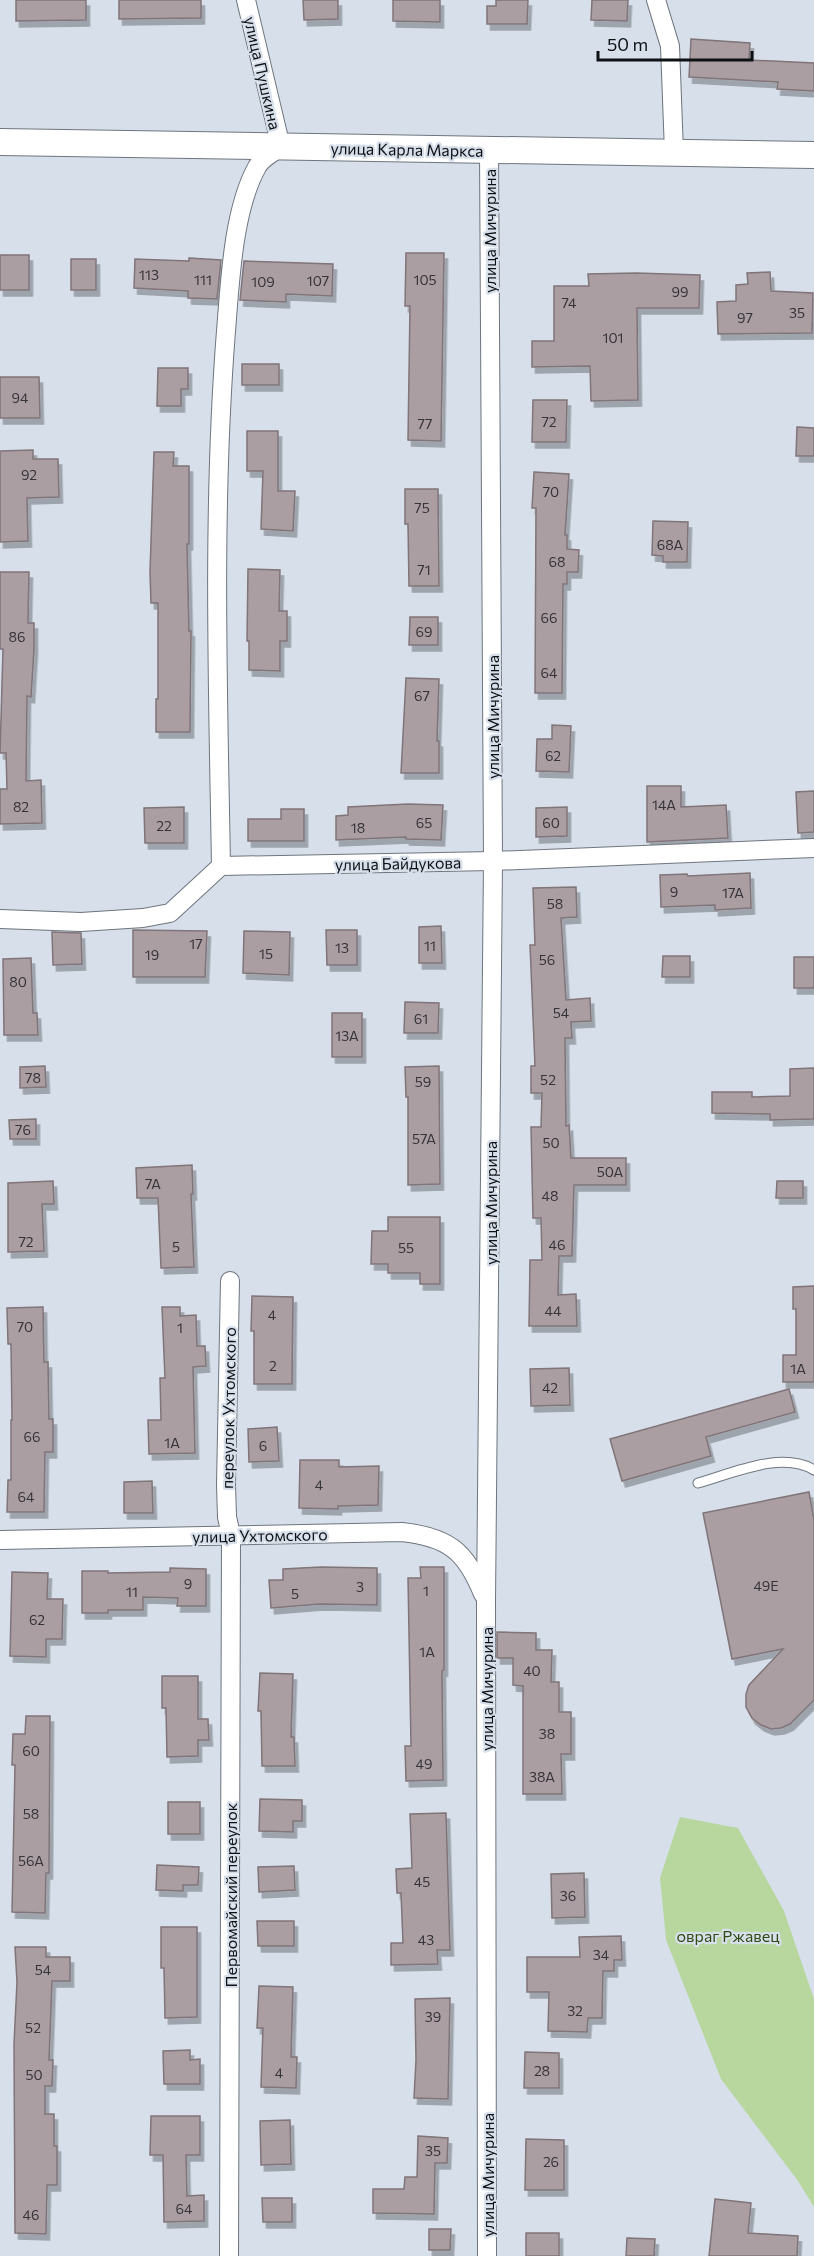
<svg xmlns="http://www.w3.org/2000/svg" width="814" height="2256" font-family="Commissioner,sans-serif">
	<defs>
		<filter id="shadow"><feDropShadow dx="3.5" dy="6" stdDeviation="0" flood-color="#0004"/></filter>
	</defs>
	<rect width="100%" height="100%" fill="#d7dfea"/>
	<path fill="#b7d79f" d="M680 1817 738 1828 784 1911 814 1999V2207L798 2181 721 2079 666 1940 660 1878Z"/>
	<g fill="#ab9ea3" stroke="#807479" stroke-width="1.5" filter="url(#shadow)">
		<path d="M16 0H86V20L16 21Z"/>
		<path d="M119 0H201V18L119 19Z"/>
		<path d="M303 0H338V19L304 20Z"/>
		<path d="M393 0H440V22L393 21Z"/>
		<path d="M496 0H528L527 24H487V6H496Z"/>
		<path d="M592 0H628L627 21 591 20Z"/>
		<path d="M691 39 750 43 749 60 814 63V91L777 89 778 82 689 77Z"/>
		<path d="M406 253H444L441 441 408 440 410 306H405Z"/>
		<rect x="0" y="255" width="29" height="35"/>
		<path d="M189 258 221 260 217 299 188 298V291L134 288 135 259 189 261Z"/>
		<rect x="71" y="259" width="25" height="31"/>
		<path d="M244 261 333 264 332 296 286 294V302L240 300Z"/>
		<path d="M770 272 771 291 813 293 812 333 718 334 717 302 736 301V285L748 284 747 273Z"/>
		<path d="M636 273 700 275 699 308H637L638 400 591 401 590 366 532 367V341H554V286H589L588 274Z"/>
		<rect x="242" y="364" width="37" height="21"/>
		<path d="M158 368H188V389H181V406H157Z"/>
		<path d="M0 377H39L40 418H0Z"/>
		<path d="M533 400H567L566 442H532Z"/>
		<path d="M797 427 814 428V456H796Z"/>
		<path d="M247 431H278V491H295L293 531 261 529 263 471H247Z"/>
		<path d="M33 450V459H58L59 497 27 498 28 541 0 542V451Z"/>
		<path d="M154 452H174L173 466H189V544H187L189 631H191L190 732H156V699H158V603H151L150 572Z"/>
		<path d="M534 472 569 474 565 535H567V549L579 550 578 572H567V584H563L562 693H535L536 508H532Z"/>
		<path d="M405 489H438L439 586H409L408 524H405Z"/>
		<path d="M653 521 688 522 687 562H663V556L652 555Z"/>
		<path d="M248 569 280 570 279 611H287V641H280V671L249 670V641H247Z"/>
		<path d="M0 572H29L28 623H34V649L31 697 27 696 26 781 41 780 42 823 0 824V789H7L6 753H0L3 649H0Z"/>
		<path d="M410 617H438V645H409Z"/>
		<path d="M406 678 439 679 437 741H439V773H401Z"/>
		<path d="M552 725 571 726 569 772 536 771 537 739H552Z"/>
		<path d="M647 786H681V807L726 805 728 838 647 842Z"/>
		<path d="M814 791V832L798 833 796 792Z"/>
		<path d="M408 804 443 805 441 840 406 839V837L336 840V816L348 815V807Z"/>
		<path d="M184 807V843H145L144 808Z"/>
		<path d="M567 807V836L536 837V808Z"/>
		<path d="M281 809H304V841H248V819H281Z"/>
		<path d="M750 873 751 908 715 910V905L661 907 660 875 687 874 688 876Z"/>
		<path d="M576 887 577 917 561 918 566 1000 590 998 591 1021 571 1022 572 1038H565L566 1126 569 1125 571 1158H626V1185H574L572 1256H559L558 1295 576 1294 577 1326H529L530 1260H542L541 1218H533L531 1127H541L542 1093H531V1066H535L530 945H535L533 888Z"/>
		<path d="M441 926 442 963H419V927Z"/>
		<path d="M133 930 207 931 205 977H133Z"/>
		<path d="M326 930H357V965H327Z"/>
		<path d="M244 931 290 932 289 975 243 973Z"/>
		<path d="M52 932 81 933 82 964 53 965Z"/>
		<path d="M663 956H690V977H662Z"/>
		<rect x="794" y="957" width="20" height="31"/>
		<path d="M31 958 33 1013H37L38 1035H4L3 959Z"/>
		<path d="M405 1002 439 1003 438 1033H404Z"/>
		<rect x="332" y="1013" width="30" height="44"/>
		<path d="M45 1066 46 1087 20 1088V1067Z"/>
		<path d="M439 1066 440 1184 408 1185V1097H406L405 1067Z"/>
		<path d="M814 1068V1119L770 1120V1114L712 1113V1092H752V1097L790 1096V1069Z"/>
		<path d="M36 1119V1139H10L9 1120Z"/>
		<path d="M192 1165 193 1194H191L194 1267 161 1268 158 1198H137L136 1168Z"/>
		<path d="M53 1181 54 1204H42L44 1251 8 1252V1183Z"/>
		<path d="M777 1181H803V1198H776Z"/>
		<path d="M388 1217H440V1284H420V1273H388V1264H371L372 1231H388Z"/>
		<path d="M814 1286V1382H783V1355H796V1309H793V1287Z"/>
		<path d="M252 1296 293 1297 292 1384H254V1331H251Z"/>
		<path d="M43 1307 44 1362H48L49 1419H53V1452H45L44 1512H7L8 1480H11V1420H12L11 1344H8L7 1308Z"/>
		<path d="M162 1307H180V1316L196 1315 197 1346H205L206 1366 193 1367 195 1453 149 1454 148 1420H161L160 1378H165Z"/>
		<path d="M569 1368 570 1405 531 1406 530 1369Z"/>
		<path d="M789 1389 795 1412 706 1437 711 1456 622 1481 610 1439Z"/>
		<path d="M277 1427 279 1461 249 1462 248 1429Z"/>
		<path d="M300 1460H339V1467L379 1466 378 1505 338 1506V1509L299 1508Z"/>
		<path d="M152 1481 153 1513H124V1482Z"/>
		<path d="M809 1492 814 1520V1700L790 1724 781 1728 771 1729 761 1725 752 1718 746 1707V1694L749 1685 783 1649 732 1659 703 1513Z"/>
		<path d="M321 1567 377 1568V1605L320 1604 271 1608 269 1580H283V1569Z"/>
		<path d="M420 1567H444V1670L442 1671 443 1780 406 1781 405 1746H411L408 1578H421Z"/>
		<path d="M170 1568 206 1569V1606H177L178 1598 143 1597V1610H108V1613H82V1571H108V1573L170 1572Z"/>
		<path d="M12 1572 48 1573 47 1599H63L62 1639H46V1657L10 1656Z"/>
		<path d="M497 1632 536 1633V1650H552L551 1682H559V1712H571V1754H561L562 1794H523V1686L513 1685V1658H497Z"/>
		<path d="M260 1673 293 1674 291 1737H294L295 1766H262L261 1711H258Z"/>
		<path d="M162 1676H198V1719H208L209 1740H198V1756L167 1757 166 1708H162Z"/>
		<path d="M26 1716H50L49 1873H46L45 1913 12 1912 15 1765H12L13 1734H25Z"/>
		<path d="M260 1799 302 1800V1821H293V1832L259 1831Z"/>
		<rect x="168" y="1802" width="32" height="32"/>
		<path d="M446 1813 450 1950H437L438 1964 391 1965V1943H403L401 1893H397L396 1869 412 1868 410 1814Z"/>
		<path d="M157 1865 199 1867 198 1885H183V1891L156 1890Z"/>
		<path d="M294 1866 295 1890 259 1892 258 1867Z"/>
		<path d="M584 1873 585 1917 552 1918 551 1874Z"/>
		<path d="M257 1921H294V1946H258Z"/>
		<path d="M161 1927H197V2017L165 2018 164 1968H161Z"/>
		<path d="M621 1936 622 1960H614V1971H603L602 2018H588L587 2032 548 2031 549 1992H527V1957H580L579 1937Z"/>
		<path d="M15 1947H46V1957H70V1981H52L49 2060H53L52 2086H45V2114H54V2146H57V2185H47L46 2234 15 2233 14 2044 17 1982Z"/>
		<path d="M259 1986 293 1987 291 2057H297L296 2088 261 2087 263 2028H257Z"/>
		<path d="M450 1998 448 2099 414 2098 416 2060 415 1999Z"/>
		<path d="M190 2050V2060L200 2059V2084H164L163 2051Z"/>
		<path d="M525 2052 559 2053V2088H524Z"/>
		<path d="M151 2116H200V2155H186L187 2196 204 2195V2221L164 2222 163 2155H150Z"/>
		<path d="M290 2120 291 2164 261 2165 260 2121Z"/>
		<path d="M418 2136 448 2138 447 2163H435L434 2214 373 2213V2189H404L405 2177H417Z"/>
		<path d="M526 2139 564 2140V2190H525Z"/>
		<path d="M262 2198H292V2222H263Z"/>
		<path d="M715 2199 751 2203 748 2233 798 2236 797 2256H709Z"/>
		<path d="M429 2229H451L450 2250H429Z"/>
		<rect x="526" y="2233" width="33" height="23"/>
		<path d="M627 2238 655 2239 654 2256H626Z"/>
	</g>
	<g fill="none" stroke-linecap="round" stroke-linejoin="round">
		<g stroke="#6e757e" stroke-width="11">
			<path id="lane" d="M698 1483C731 1474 782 1450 814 1470"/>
		</g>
		<g stroke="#6e757e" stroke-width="20">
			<g id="street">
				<path d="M656 0 670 46 674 152"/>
				<path d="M221 866C218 688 212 509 226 331 230 282 233 210 257 167 261 159 273 152 281 147L246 0"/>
				<path d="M0 919 81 922 143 918 170 913 221 866 493 861 814 848"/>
				<path d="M0 1540 402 1532C448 1537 466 1551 483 1594"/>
				<path d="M229 2256 231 1535 227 1517 226 1485 230 1281"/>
				<path d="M487 2256 486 1601 493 861 489 150"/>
			</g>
		</g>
		<g stroke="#6e757e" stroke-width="28">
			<path id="secondary" d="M0 142 814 155"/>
		</g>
		<use href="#lane" stroke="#fff" stroke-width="9"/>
		<use href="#street" stroke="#fff" stroke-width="18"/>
		<use href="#secondary" stroke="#fff" stroke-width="26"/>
	</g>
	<g text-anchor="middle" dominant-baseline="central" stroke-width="4.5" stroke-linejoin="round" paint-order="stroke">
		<g font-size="14" fill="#353438">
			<text x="149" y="274">113</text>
			<text x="203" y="279">111</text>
			<text x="425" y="279">105</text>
			<text x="318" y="280">107</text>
			<text x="263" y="281">109</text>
			<text x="680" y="291">99</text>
			<text x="569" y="302">74</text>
			<text x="797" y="312">35</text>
			<text x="745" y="317">97</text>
			<text x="613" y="337">101</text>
			<text x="20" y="397">94</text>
			<text x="549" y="421">72</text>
			<text x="425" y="423">77</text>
			<text x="29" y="474">92</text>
			<text x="551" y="491">70</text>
			<text x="422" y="507">75</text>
			<text x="670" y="544">68А</text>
			<text x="557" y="561">68</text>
			<text x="424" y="569">71</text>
			<text x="549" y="617">66</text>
			<text x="424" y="631">69</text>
			<text x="17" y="636">86</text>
			<text x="549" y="672">64</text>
			<text x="422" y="695">67</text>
			<text x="553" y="755">62</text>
			<text x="664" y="804">14А</text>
			<text x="21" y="806">82</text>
			<text x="424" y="822">65</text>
			<text x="551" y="822">60</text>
			<text x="164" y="825">22</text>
			<text x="358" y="827">18</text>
			<text x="674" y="891">9</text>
			<text x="733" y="892">17А</text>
			<text x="555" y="903">58</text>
			<text x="196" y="943">17</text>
			<text x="430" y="945">11</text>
			<text x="342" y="947">13</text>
			<text x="266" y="953">15</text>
			<text x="152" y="954">19</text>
			<text x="547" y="959">56</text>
			<text x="18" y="981">80</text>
			<text x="561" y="1012">54</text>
			<text x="421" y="1018">61</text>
			<text x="347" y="1035">13А</text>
			<text x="33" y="1077">78</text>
			<text x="548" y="1079">52</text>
			<text x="423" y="1081">59</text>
			<text x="23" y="1129">76</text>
			<text x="424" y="1138">57А</text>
			<text x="551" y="1142">50</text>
			<text x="610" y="1171">50А</text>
			<text x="153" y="1183">7А</text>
			<text x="550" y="1195">48</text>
			<text x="26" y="1241">72</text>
			<text x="557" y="1244">46</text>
			<text x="176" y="1246">5</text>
			<text x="406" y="1247">55</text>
			<text x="553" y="1310">44</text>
			<text x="272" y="1314">4</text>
			<text x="25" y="1326">70</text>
			<text x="180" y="1327">1</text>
			<text x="273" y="1365">2</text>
			<text x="798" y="1368">1А</text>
			<text x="550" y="1387">42</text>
			<text x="32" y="1436">66</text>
			<text x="172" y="1442">1А</text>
			<text x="263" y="1445">6</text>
			<text x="319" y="1484">4</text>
			<text x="26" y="1496">64</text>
			<text x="188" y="1583">9</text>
			<text x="766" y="1585">49Е</text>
			<text x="360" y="1586">3</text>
			<text x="426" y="1590">1</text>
			<text x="132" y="1591">11</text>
			<text x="295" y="1593">5</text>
			<text x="37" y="1619">62</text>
			<text x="427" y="1651">1А</text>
			<text x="532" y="1670">40</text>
			<text x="547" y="1733">38</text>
			<text x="31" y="1750">60</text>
			<text x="424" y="1763">49</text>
			<text x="542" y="1776">38А</text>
			<text x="31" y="1813">58</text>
			<text x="31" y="1860">56А</text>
			<text x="422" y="1881">45</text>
			<text x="568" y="1895">36</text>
			<text x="426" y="1939">43</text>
			<text x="601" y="1954">34</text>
			<text x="43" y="1969">54</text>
			<text x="575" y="2010">32</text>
			<text x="433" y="2016">39</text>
			<text x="33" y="2027">52</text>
			<text x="542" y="2070">28</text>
			<text x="279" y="2072">4</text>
			<text x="34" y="2074">50</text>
			<text x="433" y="2150">35</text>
			<text x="551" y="2161">26</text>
			<text x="184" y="2208">64</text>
			<text x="31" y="2214">46</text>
		</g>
		<g font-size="16" fill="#0e1114" stroke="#d7dfea">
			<text transform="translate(263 73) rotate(77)">улица Пушкина</text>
			<text transform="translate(407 149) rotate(1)">улица Карла Маркса</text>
			<text transform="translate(489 231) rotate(-90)">улица Мичурина</text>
			<text transform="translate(492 717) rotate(-90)">улица Мичурина</text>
			<text transform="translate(398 863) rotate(-1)">улица Байдукова</text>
			<text transform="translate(490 1203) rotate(-90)">улица Мичурина</text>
			<text transform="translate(228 1408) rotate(-89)">переулок Ухтомского</text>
			<text transform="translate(260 1535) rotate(-1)">улица Ухтомского</text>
			<text transform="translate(486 1689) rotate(-90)">улица Мичурина</text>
			<text transform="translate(230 1895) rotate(-90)">Первомайский переулок</text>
			<text transform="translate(487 2175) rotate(-90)">улица Мичурина</text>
		</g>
		<g font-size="16" fill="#2f4b14" stroke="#d7dfea">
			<text x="728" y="1935">овраг Ржавец</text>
		</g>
	</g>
	<path d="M598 51v9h154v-9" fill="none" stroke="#0e1114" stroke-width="3"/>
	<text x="607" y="51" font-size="18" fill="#0e1114" stroke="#d7dfea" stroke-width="4.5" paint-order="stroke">50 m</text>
</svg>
